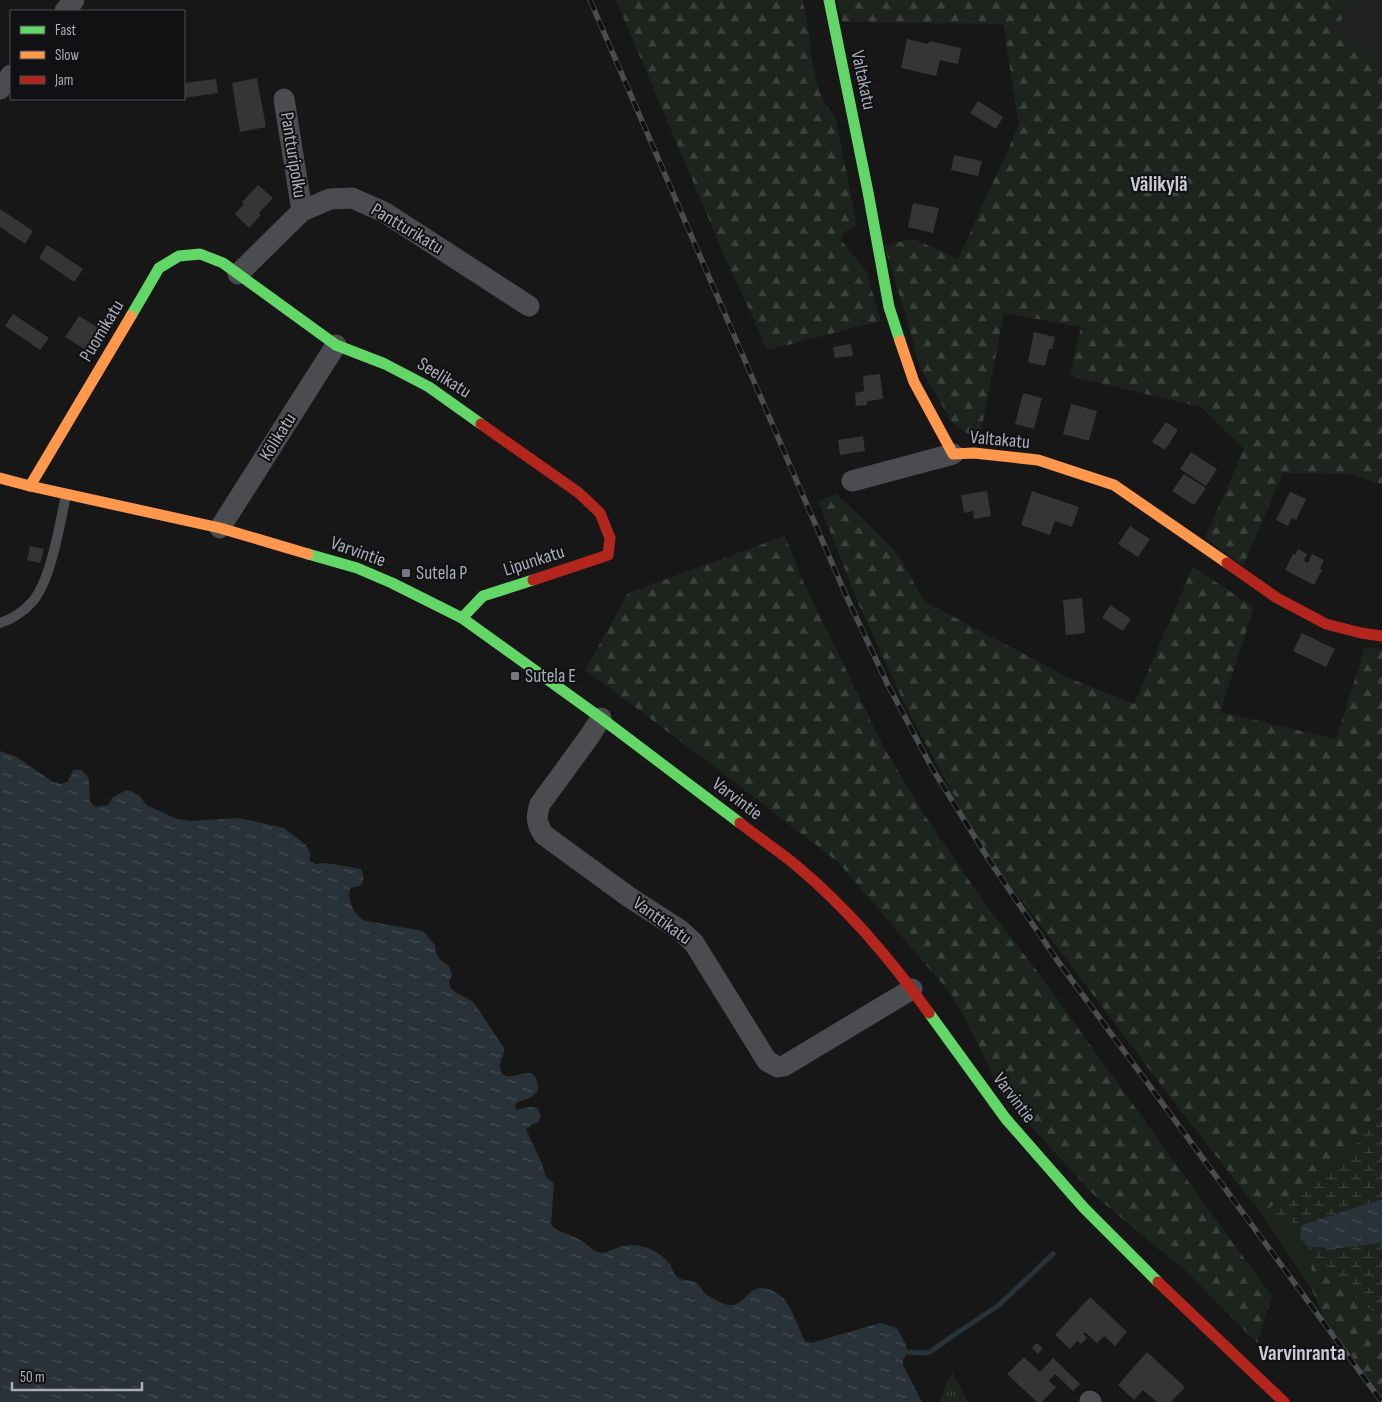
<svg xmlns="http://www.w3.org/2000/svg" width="1382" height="1402" font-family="'Sofia Sans Condensed',sans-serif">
	<defs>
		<pattern id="forest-firs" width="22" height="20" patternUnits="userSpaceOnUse" patternTransform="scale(1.25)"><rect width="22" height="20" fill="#1d241e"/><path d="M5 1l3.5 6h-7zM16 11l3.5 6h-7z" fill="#3b413d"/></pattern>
		<pattern id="wetland-marsh" width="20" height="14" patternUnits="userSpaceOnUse" patternTransform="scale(1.25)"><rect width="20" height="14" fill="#1d241e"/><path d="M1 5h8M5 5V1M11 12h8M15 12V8" fill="none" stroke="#3b413d"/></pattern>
		<pattern id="park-tufts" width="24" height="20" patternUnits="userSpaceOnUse" patternTransform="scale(1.25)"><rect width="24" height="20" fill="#1d241e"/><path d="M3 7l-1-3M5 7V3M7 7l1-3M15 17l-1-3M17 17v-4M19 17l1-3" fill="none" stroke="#3b413d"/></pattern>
		<pattern id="water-ripples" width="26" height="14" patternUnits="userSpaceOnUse" patternTransform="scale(1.25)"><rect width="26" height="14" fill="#2a3239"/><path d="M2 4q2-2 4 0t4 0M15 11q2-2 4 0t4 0" fill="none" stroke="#464d54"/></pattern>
	</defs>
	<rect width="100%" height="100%" fill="#171717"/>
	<path fill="#212123" d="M1355 0H1382V61L1335 30Z"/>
	<path fill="#1d241e" d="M1261 1213 1301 1225 1300 1238 1308 1247 1312 1272V1290Z"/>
	<g fill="url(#forest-firs)">
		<path d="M616 0H802C812 32 809 69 823 100 825 105 831 111 835 115L857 226 844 232 841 240 866 271 881 321 768 350 730 269Z"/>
		<path d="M837 0H1355L1335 30 1382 61V484L1349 474 1283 473 1243 566 1205 538 1244 449 1201 407 1070 376 1081 327 1004 313 979 441 953 424 920 367 906 316 884 245 914 239 958 259 1019 125 1003 24 842 22Z"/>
		<path d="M837 494 898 554 924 601 1069 678 1134 704 1193 567 1254 607 1220 712 1336 739 1365 647 1382 650V921L1377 946 1382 964V1097L1366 1130 1343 1163 1261 1213 1183 1114 983 849 909 713 862 612 818 501Z"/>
		<path d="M785 536 800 575 883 746 925 816 983 901 1037 971 1211 1213 1272 1296 1257 1343 1186 1271 1095 1196 1002 1095 968 1024 951 994 838 862 699 755 585 670 628 593Z"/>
		<path d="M1308 1247 1323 1268 1382 1320V1396L1324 1318 1312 1290V1272Z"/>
	</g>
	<g fill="url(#wetland-marsh)">
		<path d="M1382 921V964L1377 946Z"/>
		<path d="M1382 1097V1199L1301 1225 1261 1213 1343 1163 1366 1130Z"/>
		<path d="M1382 1243V1320L1323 1268 1308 1247 1341 1248Z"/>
	</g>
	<path fill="url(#park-tufts)" d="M952 1372 968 1402H939Z"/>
	<g fill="url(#water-ripples)">
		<path d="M0 751 17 757 53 782 61 784 67 782 74 770H82L89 779 90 802 96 807 108 805 113 797 127 790 139 795 146 805 177 819 192 821 239 818 284 828 306 845 310 853V861L315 864 326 863 361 869C364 876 365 880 360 886L350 888C347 901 354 916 366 921L423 931 435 945 436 952 440 960 449 966 452 975C442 993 463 993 474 1003L504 1048C505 1056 496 1065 502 1073 511 1084 529 1063 537 1080 537 1081 538 1087 538 1088 538 1092 534 1095 531 1097 526 1100 521 1101 516 1103L515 1106 516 1110C528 1108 544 1100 539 1122L531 1125 526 1129 542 1164 545 1175 547 1178 552 1182 554 1184 551 1224 554 1228C563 1233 573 1236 582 1241 587 1244 591 1250 597 1252 606 1255 614 1248 623 1246 635 1244 648 1246 659 1254 662 1256 667 1261 670 1264 672 1268 673 1274 677 1277 683 1282 692 1279 698 1284 701 1287 702 1291 705 1293 707 1296 725 1305 728 1305 749 1308 747 1275 778 1294 792 1302 797 1328 806 1342L811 1343 880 1323 897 1328 906 1345 908 1352 903 1360V1365L922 1402H0Z"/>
		<path d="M1382 1199V1243L1341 1248 1308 1247 1300 1238 1301 1225Z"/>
	</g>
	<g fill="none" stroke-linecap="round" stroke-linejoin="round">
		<path stroke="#2a3239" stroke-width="5" d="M908 1352 922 1353 930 1352 951 1337 999 1305 1053 1254"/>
	</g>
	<g fill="#353536">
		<path d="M907 39 928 44 930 41 961 48 958 64 940 60 936 76 901 68Z"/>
		<path d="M257 78 266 127 240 132 232 83Z"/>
		<path d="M216 79 218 93 184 98V83Z"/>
		<path d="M978 101 1003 117 996 129 970 113Z"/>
		<path d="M954 155 982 161 978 176 951 170Z"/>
		<path d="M258 185 273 198 259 213 261 215 249 228 235 214 244 204 242 202Z"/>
		<path d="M913 203 939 208 933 233 908 227Z"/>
		<path d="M0 209 33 231 25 244 0 227Z"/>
		<path d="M47 245 83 269 74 282 39 258Z"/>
		<path d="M13 314 49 338 40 350 5 326Z"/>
		<path d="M79 316 99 328 86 350 65 337Z"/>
		<path d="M1034 332 1055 337 1052 349H1049L1045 366 1028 362Z"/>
		<path d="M851 344 853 356 835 358 833 347Z"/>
		<path d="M880 374 883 399 867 401V405L856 406 855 393 864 391 863 376Z"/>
		<path d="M1023 393 1042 398 1034 429 1015 424Z"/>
		<path d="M1071 404 1097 411 1089 441 1063 434Z"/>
		<path d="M1166 422 1178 430 1165 450 1152 442Z"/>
		<path d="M863 436 865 451 840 455 838 440Z"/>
		<path d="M1191 452 1217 469 1206 486 1180 469Z"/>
		<path d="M1184 474 1206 488 1194 505 1172 491Z"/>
		<path d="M987 491 991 516 974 519 973 511 964 513 961 495Z"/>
		<path d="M1032 491 1079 507 1072 527 1055 521 1050 535 1021 525Z"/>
		<path d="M1290 492 1306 499 1296 520 1292 518 1288 526 1276 520Z"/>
		<path d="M1130 526 1150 539 1138 557 1118 544Z"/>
		<path d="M30 546 44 549 40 563 27 560Z"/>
		<path d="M1298 549 1307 554 1304 561 1308 563 1312 554 1324 560 1320 569 1322 570 1314 585 1285 570 1293 554 1295 555Z"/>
		<path d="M1082 598 1085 633 1066 635 1063 600Z"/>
		<path d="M1110 605 1131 619 1123 631 1102 618Z"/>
		<path d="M1302 633 1335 649 1326 667 1293 651Z"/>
		<path d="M1090 1297 1127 1332 1115 1346 1104 1336 1097 1343 1085 1332 1083 1334 1087 1338 1081 1344 1077 1341 1070 1349 1055 1335Z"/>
		<path d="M1036 1343 1043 1348 1038 1354 1032 1348Z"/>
		<path d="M1147 1352 1185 1387 1171 1402H1157L1143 1390 1134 1400 1118 1385Z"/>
		<path d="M1024 1357 1040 1372 1053 1358 1080 1384 1073 1391 1055 1374 1049 1381 1056 1387 1042 1402H1037L1007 1374Z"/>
	</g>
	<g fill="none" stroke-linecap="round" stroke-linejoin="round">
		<path stroke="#4b4c50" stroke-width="10" d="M0 623C12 619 24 611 32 602 51 581 60 523 66 495"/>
		<g stroke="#4b4c50" stroke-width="21">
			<path d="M65 11 74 0"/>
			<path d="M0 89 11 75"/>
			<path d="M284 99 302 211"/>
			<path d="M238 274 302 211 330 199 352 198 384 212 529 306"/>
			<path d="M852 481 953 454"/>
			<path d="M220 528 336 345"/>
			<path d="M601 718 589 737 540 804C536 816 536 824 544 835L629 897 680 930 694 943 767 1061 778 1067 784 1066 912 989"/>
			<path d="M1090 1401 1091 1402"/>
		</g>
		<g stroke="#63d668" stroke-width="11">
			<path d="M829 0 868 192 889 307 900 341"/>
			<path d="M131 316 159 268 179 256 200 254 223 263 336 345 385 364 429 387 481 424"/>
			<path d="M308 554 357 568 392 583 462 618 601 718 740 823"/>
			<path d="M462 618 483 596 533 580"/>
			<path d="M929 1013 1006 1119 1084 1208 1158 1282"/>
		</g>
		<g stroke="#ff974d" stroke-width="11">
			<path d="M900 341 914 382 953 454 974 453 1038 460 1114 485 1227 563"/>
			<path d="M0 478 30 486 220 528 308 554"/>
			<path d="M30 486 131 316"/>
		</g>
		<g stroke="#b3261e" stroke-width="11">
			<path d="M481 424 579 493 600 513 610 538 608 555 533 580"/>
			<path d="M1227 563 1277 598 1326 624 1361 633 1382 636"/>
			<path d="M740 823C759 838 780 852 798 867 848 909 892 961 929 1013"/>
			<path d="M1158 1282 1284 1402"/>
		</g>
		<g stroke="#4b4c4f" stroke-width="5.5">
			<path id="rail" d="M590 0 844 591 887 683 932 768 989 860 1057 960 1382 1402"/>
		</g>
		<use href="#rail" stroke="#111113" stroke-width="4" stroke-dasharray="11" stroke-linecap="butt"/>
	</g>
	<g fill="#757880" stroke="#111113" stroke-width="2">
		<rect x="401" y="568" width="10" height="10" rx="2.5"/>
		<rect x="510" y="671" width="10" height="10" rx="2.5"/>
	</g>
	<g text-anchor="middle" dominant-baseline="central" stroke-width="4" stroke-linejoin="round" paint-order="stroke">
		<g font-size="19" fill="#a8adb8" stroke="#111113">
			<text transform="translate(863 80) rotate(78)">Valtakatu</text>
			<text transform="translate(293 155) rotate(81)">Pantturipolku</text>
			<text transform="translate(407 229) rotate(31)">Pantturikatu</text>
			<text transform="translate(102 331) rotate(-59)">Puomikatu</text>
			<text transform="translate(444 378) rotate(32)">Seelikatu</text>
			<text transform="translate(278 437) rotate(-58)">Kölikatu</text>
			<text transform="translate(1000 440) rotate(5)">Valtakatu</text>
			<text transform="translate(358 552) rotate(20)">Varvintie</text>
			<text transform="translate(534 561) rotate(-18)">Lipunkatu</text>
			<text transform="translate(737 799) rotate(37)">Varvintie</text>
			<text transform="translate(662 921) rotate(36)">Vanttikatu</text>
			<text transform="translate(1014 1098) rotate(53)">Varvintie</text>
		</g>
		<g font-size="19" fill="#a8adb8" stroke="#111113" text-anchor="start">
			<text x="416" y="573">Sutela P</text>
			<text x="525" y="676">Sutela E</text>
		</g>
		<g font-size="21" font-weight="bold" fill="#c9ccd4" stroke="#111113">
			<text x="1159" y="184">Välikylä</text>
			<text x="1302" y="1353">Varvinranta</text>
		</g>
	</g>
	<rect x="10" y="10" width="175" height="90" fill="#111113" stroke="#4d4f55"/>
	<rect x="20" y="26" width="25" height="8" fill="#63d668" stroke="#4d4f55"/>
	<text x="55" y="35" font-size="15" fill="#a8adb8">Fast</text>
	<rect x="20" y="51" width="25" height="8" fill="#ff974d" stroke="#4d4f55"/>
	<text x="55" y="60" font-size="15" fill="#a8adb8">Slow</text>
	<rect x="20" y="76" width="25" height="8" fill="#b3261e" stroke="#4d4f55"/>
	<text x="55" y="85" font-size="15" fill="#a8adb8">Jam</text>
	<path d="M12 1382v8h130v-8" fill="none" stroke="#a8adb8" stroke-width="2.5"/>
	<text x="20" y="1382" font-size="15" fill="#a8adb8" stroke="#111113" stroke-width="4" paint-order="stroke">50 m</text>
</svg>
